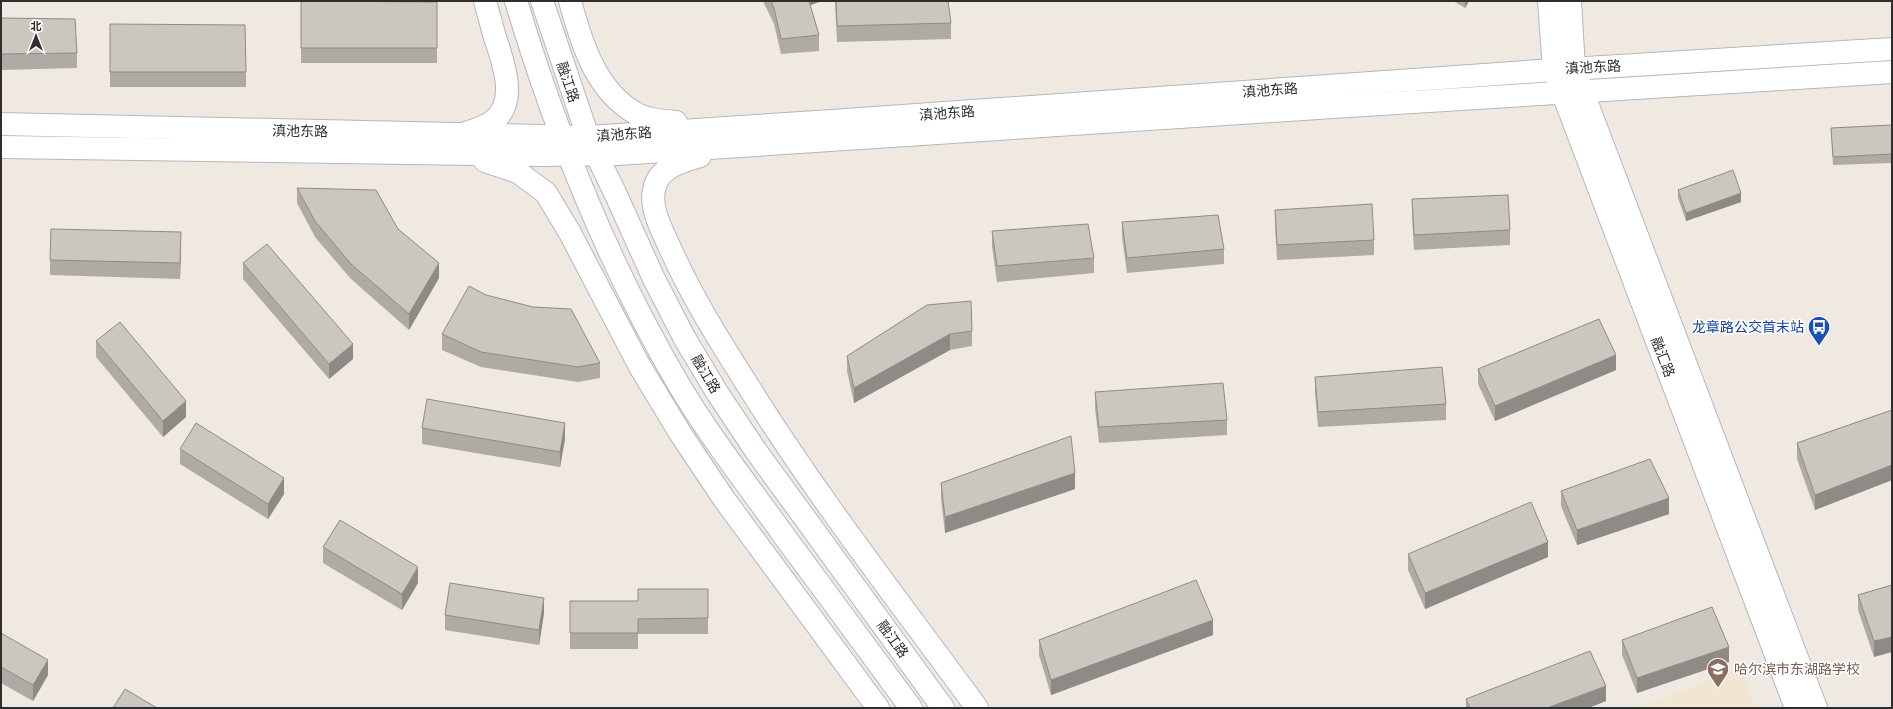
<svg xmlns="http://www.w3.org/2000/svg" width="1893" height="709" font-family="Arial,'Noto Sans SC',sans-serif">
	<rect width="100%" height="100%" fill="#efe9e1"/>
	<path fill="#f0e6d1" d="M1740 669 1755 708H1637Z"/>
	<g fill="none" stroke-linecap="round" stroke-linejoin="round">
		<g stroke="#b4b7c1" stroke-width="24">
			<g id="secondary">
				<path d="M516 1C556 134 609 266 679 385 710 437 747 484 782 533 825 591 868 650 911 708"/>
				<path d="M542 1 588 137 616 195 654 279 685 339 718 394 756 451 943 708"/>
				<path d="M570 1C581 42 596 92 637 114 648 120 663 121 676 122"/>
				<path d="M1549 1 1554 70 1796 708"/>
				<path d="M1570 1 1574 69 1816 708"/>
				<path d="M1 124 588 137 832 121 1554 70 1892 49"/>
				<path d="M466 133C474 130 485 127 492 122 520 102 502 60 494 34 491 23 488 12 485 1"/>
				<path d="M1 147 538 155 618 154 1333 107 1892 72"/>
				<path d="M700 156C681 162 658 167 654 190 650 209 662 230 670 248 691 295 717 337 745 381 815 494 898 600 977 708"/>
				<path d="M485 161 518 172 546 193 570 233 639 365 680 433 724 499 878 708"/>
			</g>
		</g>
		<use href="#secondary" stroke="#fff" stroke-width="22"/>
	</g>
	<g fill="#afaba4">
		<path d="M301 1 437 2V63H301Z"/>
		<path d="M763 1H819V2L810 5 819 35V51L781 54 774 24Z"/>
		<path d="M835 1H948L951 23V39L837 42Z"/>
		<path d="M1453 1H1469L1465 8Z"/>
		<path d="M1 18 77 53V68L1 70Z"/>
		<path d="M110 24 246 72V87H110Z"/>
		<path d="M1892 125V163L1833 165 1831 128Z"/>
		<path d="M297 188 398 229 439 278 409 330 351 279 315 237 297 203Z"/>
		<path d="M1678 190 1741 202 1686 221 1678 198Z"/>
		<path d="M1412 199 1510 230V245L1414 250 1412 215Z"/>
		<path d="M1275 210 1374 240V255L1277 260 1275 225Z"/>
		<path d="M1122 222 1224 249V264L1127 273 1122 237Z"/>
		<path d="M992 231 1094 258V273L997 282 992 246Z"/>
		<path d="M181 248 180 279 50 275V260Z"/>
		<path d="M243 263 353 359 329 379 243 279Z"/>
		<path d="M927 305 972 331V346L950 350 854 403 847 371V356Z"/>
		<path d="M442 334 600 363V378L578 382 481 367 442 350Z"/>
		<path d="M96 341 186 417 163 437 96 357Z"/>
		<path d="M1478 369 1616 370 1495 421 1478 384Z"/>
		<path d="M1315 377 1446 404V420L1318 427 1315 392Z"/>
		<path d="M1095 392 1227 420V435L1099 443 1095 408Z"/>
		<path d="M1892 410V480L1815 510 1797 459V443Z"/>
		<path d="M422 428 565 439 560 467 422 444Z"/>
		<path d="M180 449 284 494 268 519 180 464Z"/>
		<path d="M941 483 1075 489 945 533 941 499Z"/>
		<path d="M1561 491 1669 514 1577 545 1561 506Z"/>
		<path d="M323 547 418 583 402 610 323 563Z"/>
		<path d="M1408 554 1548 557 1425 609 1408 570Z"/>
		<path d="M1892 585 1874 657 1858 610V595Z"/>
		<path d="M708 589V634H638V649H570V601H638Z"/>
		<path d="M544 613 539 645 445 630V615Z"/>
		<path d="M1 633 48 675 33 701 1 683Z"/>
		<path d="M1213 635 1051 695 1039 655V640Z"/>
		<path d="M1622 640 1729 662 1637 693 1622 655Z"/>
		<path d="M1466 699 1606 701 1588 708H1466Z"/>
	</g>
	<g fill="#8e8b86">
		<path d="M806 1H819V2L806 7Z"/>
		<path d="M1465 1H1469L1465 8Z"/>
		<path d="M1741 193V202L1686 221V213Z"/>
		<path d="M181 232V248L180 279V263Z"/>
		<path d="M439 263V278L409 330V314Z"/>
		<path d="M950 334V350L854 403V388Z"/>
		<path d="M353 344V359L329 379V364Z"/>
		<path d="M1616 355V370L1495 421V406Z"/>
		<path d="M186 401V417L163 437V421Z"/>
		<path d="M565 423V439L560 467V452Z"/>
		<path d="M1892 465V480L1815 510V495Z"/>
		<path d="M1075 473V489L945 533V517Z"/>
		<path d="M284 478V494L268 519V504Z"/>
		<path d="M1669 498V514L1577 545V530Z"/>
		<path d="M1548 542V557L1425 609V593Z"/>
		<path d="M418 567V583L402 610V594Z"/>
		<path d="M544 598V613L539 645V630Z"/>
		<path d="M1213 620V635L1051 695V680Z"/>
		<path d="M1892 637V652L1874 657V641Z"/>
		<path d="M1729 647V662L1637 693V678Z"/>
		<path d="M48 660V675L33 701V685Z"/>
		<path d="M1606 686V701L1588 708H1547Z"/>
	</g>
	<g fill="#cbc7bf" stroke="#8e8b86">
		<path d="M301 1 437 2V48H301Z"/>
		<path d="M771 1H809L819 35 781 39 774 8Z"/>
		<path d="M836 1H948L951 23 837 26Z"/>
		<path d="M1 18 75 19 77 53 1 54Z"/>
		<path d="M110 24 245 25 246 72H110Z"/>
		<path d="M1892 125V154L1833 157 1831 128Z"/>
		<path d="M1733 170 1741 193 1686 213 1678 190Z"/>
		<path d="M297 188 376 190 398 229 439 263 409 314 351 264 315 221Z"/>
		<path d="M1508 195 1510 230 1414 235 1412 199Z"/>
		<path d="M1372 204 1374 240 1277 245 1275 210Z"/>
		<path d="M1218 215 1224 249 1127 258 1122 222Z"/>
		<path d="M1088 224 1094 258 997 266 992 231Z"/>
		<path d="M51 229 181 232 180 263 50 260Z"/>
		<path d="M267 244 353 344 329 364 243 263Z"/>
		<path d="M469 286 486 295 533 307 571 309 600 363 578 367 481 352 442 334Z"/>
		<path d="M971 301 972 331 950 334 854 388 847 356 927 305Z"/>
		<path d="M1599 319 1616 355 1495 406 1478 369Z"/>
		<path d="M120 322 186 401 163 421 96 341Z"/>
		<path d="M1442 367 1446 404 1318 412 1315 377Z"/>
		<path d="M1223 383 1227 420 1099 427 1095 392Z"/>
		<path d="M427 399 565 423 560 452 422 428Z"/>
		<path d="M1892 410V465L1815 495 1797 443Z"/>
		<path d="M196 423 284 478 268 504 180 449Z"/>
		<path d="M1071 436 1075 473 945 517 941 483Z"/>
		<path d="M1650 459 1669 498 1577 530 1561 491Z"/>
		<path d="M1531 502 1548 542 1425 593 1408 554Z"/>
		<path d="M340 520 418 567 402 594 323 547Z"/>
		<path d="M1196 580 1213 620 1051 680 1039 640Z"/>
		<path d="M450 583 544 598 539 630 445 615Z"/>
		<path d="M1892 585V637L1874 641 1858 595Z"/>
		<path d="M638 589H708V618L638 619V633H570V601H638Z"/>
		<path d="M1712 607 1729 647 1637 678 1622 640Z"/>
		<path d="M1 633 48 660 33 685 1 667Z"/>
		<path d="M1590 651 1606 686 1547 708H1470L1466 699Z"/>
		<path d="M125 689 157 708H113Z"/>
	</g>
	<defs>
		<g id="bus-pin" transform="scale(1.15)"><path d="M0 17L-7.5 6A9.5 9.5 0 1 1 7.5 6Z" fill="#1a4fb4" stroke="#fff"/><path d="M-5-6H5V4H4V6H2V4H-2V6H-4V4H-5ZM-3.5-4V0h7V-4ZM-3.5 1.2v1.5H-2V1.2ZM2 1.2v1.5H3.5V1.2Z" fill="#fff"/></g>
		<g id="school-pin" transform="scale(1.15)"><path d="M0 17L-7.5 6A9.5 9.5 0 1 1 7.5 6Z" fill="#8d6e63" stroke="#fff"/><path d="M0-5L7-2L0 1L-7-2ZM-4 1L0 2.5L4 1V4Q0 6-4 4Z" fill="#fff"/></g>
	</defs>
	<g fill-rule="evenodd">
		<use href="#bus-pin" x="1819" y="327"/>
		<use href="#school-pin" x="1718" y="669"/>
	</g>
	<g text-anchor="middle" dominant-baseline="central" stroke-width="3" stroke-linejoin="round" paint-order="stroke">
		<g font-size="14" fill="#2e2e2e" stroke="#fff">
			<text transform="translate(1593 67) rotate(-3)">滇池东路</text>
			<text transform="translate(568 82) rotate(71)">融江路</text>
			<text transform="translate(1270 90) rotate(-4)">滇池东路</text>
			<text transform="translate(947 113) rotate(-4)">滇池东路</text>
			<text transform="translate(300 131) rotate(1)">滇池东路</text>
			<text transform="translate(624 134) rotate(-4)">滇池东路</text>
			<text transform="translate(1663 357) rotate(69)">融汇路</text>
			<text transform="translate(706 374) rotate(59)">融江路</text>
			<text transform="translate(893 639) rotate(54)">融江路</text>
		</g>
		<g font-size="14" fill="#164399" stroke="#fff" text-anchor="end">
			<text x="1804" y="327">龙章路公交首末站</text>
		</g>
		<g font-size="14" fill="#785e54" stroke="#fff" text-anchor="start">
			<text x="1734" y="669">哈尔滨市东湖路学校</text>
		</g>
	</g>
	<rect width="1893" height="709" fill="none" stroke="#2e2e2e" stroke-width="4"/>
	<g transform="translate(36 36)" stroke="#ffffff" stroke-width="3" paint-order="stroke">
	<path d="M0-3L7 15L0 10L-7 15Z" fill="#2e2e2e"/>
	<text y="-6" font-size="11" font-weight="bold" text-anchor="middle" fill="#2e2e2e">北</text>
	</g>
</svg>
